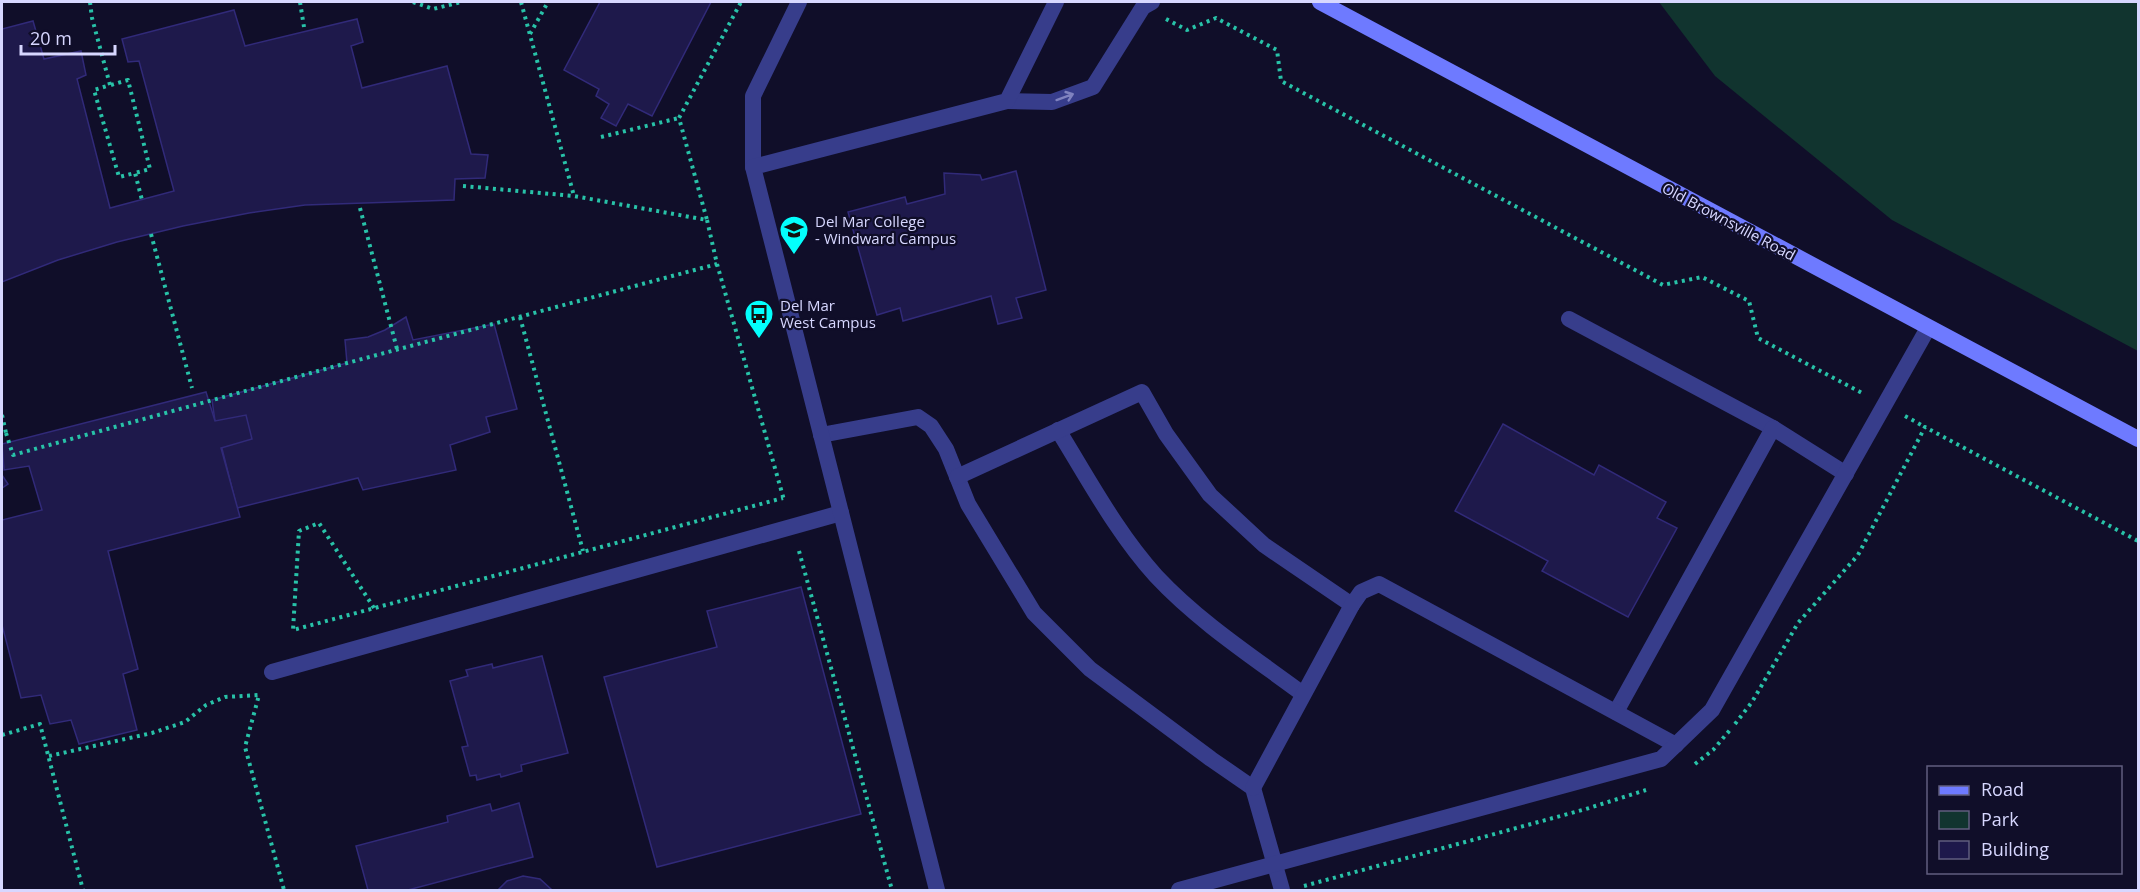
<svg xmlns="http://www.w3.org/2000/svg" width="2140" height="892" font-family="'Open Sans',sans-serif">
	<rect width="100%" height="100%" fill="#100e29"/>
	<path fill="#11342f" d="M1659 2H2138V351L1892 220 1715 76Z"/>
	<g fill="#1e194b" stroke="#312a79" stroke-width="1.5">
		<path d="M600 2H711L652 116 628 104 616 126 601 118 609 104 596 96 599 89 564 70Z"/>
		<path d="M234 10 245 46 357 19 363 42 351 46 362 88 447 66 471 154 488 155 485 178 455 179 454 200 305 205 249 213 183 226 117 242 58 260 2 282V29L33 21 44 59 81 51 86 75 77 79 110 208 174 191 139 61 128 62 122 39Z"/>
		<path d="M1016 171 1046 290 1016 298 1022 318 998 324 991 296 903 321 900 308 877 315 848 212 905 197 907 204 945 194 944 173 980 175 982 180Z"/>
		<path d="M406 317 413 340 494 324 517 409 486 417 490 432 450 445 456 470 363 490 358 478 237 508 215 421 212 400 347 363 345 340 368 337 385 330Z"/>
		<path d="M206 392 215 421 246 415 252 439 221 448 240 517 108 551 138 669 123 674 137 730 79 744 71 720 50 724 41 695 21 698 2 625V520L42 510 29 466 4 470 2 444Z"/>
		<path d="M1503 424 1594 475 1599 465 1666 502 1657 518 1677 528 1628 617 1542 571 1548 561 1455 511Z"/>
		<path d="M2 475 8 484 2 488Z"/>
		<path d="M801 587 861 814 657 867 604 677 717 647 707 611Z"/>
		<path d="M542 656 568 753 521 765 522 771 501 777 500 774 477 780 476 775 470 776 462 747 468 746 450 681 468 676 466 670 492 664 493 668Z"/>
		<path d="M519 803 533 857 408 890H368L356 846 448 822 447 816 490 804 492 811Z"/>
		<path d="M523 876 540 879 552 890H498L507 881Z"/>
	</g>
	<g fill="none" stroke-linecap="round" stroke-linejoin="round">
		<g stroke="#28c2a8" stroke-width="4" stroke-dasharray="3 4.5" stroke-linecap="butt">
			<path d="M90 2 92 18 110 85 94 90 119 177 135 173 142 200"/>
			<path d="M300 2 304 27"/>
			<path d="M413 2 433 9 461 2"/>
			<path d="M521 2 574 196"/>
			<path d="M1166 19 1187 30 1216 18 1277 50 1281 81 1663 285 1702 277 1749 301 1758 338 1864 394"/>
			<path d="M530 34 548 2"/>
			<path d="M111 85 128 80 150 169 135 173"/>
			<path d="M601 137 679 118"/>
			<path d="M463 186 574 196 707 220 679 118 741 2"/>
			<path d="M360 208 397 349"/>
			<path d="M707 220 717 264 784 500"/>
			<path d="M151 234 192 388"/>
			<path d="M520 317 583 551"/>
			<path d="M2 415 6 433 2 434"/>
			<path d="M1905 416 1925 427"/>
			<path d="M6 433 13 455 347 363 717 264"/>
			<path d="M799 551 892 890"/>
			<path d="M374 608 319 523 299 531 293 630 783 498"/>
			<path d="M1735 724 1752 702 1798 623 1858 555 1925 427 2138 541"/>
			<path d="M2 735 40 724 83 890"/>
			<path d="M49 756 152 733 185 722 206 705 225 697 259 695 245 747 284 890"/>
			<path d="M1695 764 1713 750 1730 730"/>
			<path d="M1304 886 1586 809 1646 790"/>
		</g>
		<g stroke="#373d8b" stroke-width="16">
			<path d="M1007 101 1052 102 1093 87 1143 7 1152 2"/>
			<path d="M753 167V96L799 2"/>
			<path d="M1569 319 1773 428"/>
			<path d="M1058 430C1089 480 1117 533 1156 576 1199 622 1253 657 1303 694"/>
			<path d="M821 435 918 417 931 426 946 449 968 504 1034 613 1090 669 1211 759 1253 788 1282 890"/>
			<path d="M957 477 1142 392 1166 434 1210 495 1264 545 1352 605"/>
			<path d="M272 672 841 513"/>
			<path d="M1616 712 1773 428 1846 474"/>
			<path d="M1253 788 1352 605 1361 592 1379 584 1676 745"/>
			<path d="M937 890 753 167 1007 101 1056 2"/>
			<path d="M1179 890 1661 759 1712 710 1928 328"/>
		</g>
		<path stroke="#6e7aff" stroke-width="16" d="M1320 2 2138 439"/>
	</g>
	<defs><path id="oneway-shaft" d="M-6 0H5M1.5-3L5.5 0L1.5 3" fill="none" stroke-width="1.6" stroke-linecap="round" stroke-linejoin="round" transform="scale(1.5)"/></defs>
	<use stroke="#7f82bf" href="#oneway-shaft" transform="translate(1065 97) rotate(-20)"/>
	<defs>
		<g id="university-pin" transform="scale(1.5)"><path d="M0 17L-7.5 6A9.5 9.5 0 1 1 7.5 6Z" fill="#03fffd" stroke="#100e29"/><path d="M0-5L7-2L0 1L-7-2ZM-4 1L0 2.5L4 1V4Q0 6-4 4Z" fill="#111"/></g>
		<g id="bus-pin" transform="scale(1.5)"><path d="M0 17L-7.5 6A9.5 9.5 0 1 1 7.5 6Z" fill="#03fffd" stroke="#100e29"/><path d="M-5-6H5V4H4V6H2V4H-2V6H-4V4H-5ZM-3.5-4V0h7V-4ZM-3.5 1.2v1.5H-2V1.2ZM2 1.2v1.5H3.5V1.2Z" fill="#111"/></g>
	</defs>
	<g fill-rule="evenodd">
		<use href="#university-pin" x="794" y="230"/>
		<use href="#bus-pin" x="759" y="314"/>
	</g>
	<g text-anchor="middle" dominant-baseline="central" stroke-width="4.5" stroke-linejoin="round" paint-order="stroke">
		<g font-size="15" fill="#d7d7ff" stroke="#100e29" text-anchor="start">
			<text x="815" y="221">Del Mar College<tspan x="815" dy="17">- Windward Campus</tspan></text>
			<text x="780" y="305">Del Mar<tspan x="780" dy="17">West Campus</tspan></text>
		</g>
		<g font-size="15" fill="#d7d7ff" stroke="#100e29">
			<text transform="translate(1729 221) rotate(28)">Old Brownsville Road</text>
		</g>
	</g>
	<rect width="2140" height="892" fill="none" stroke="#d7d7ff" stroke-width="6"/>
	<rect x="1927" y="766" width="195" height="108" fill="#100e29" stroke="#605e7f" stroke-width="1.5"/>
	<rect x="1939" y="786" width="30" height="9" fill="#6e7aff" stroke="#605e7f" stroke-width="1.5"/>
	<text x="1981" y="796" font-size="18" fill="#d7d7ff">Road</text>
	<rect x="1939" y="811" width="30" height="18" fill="#11342f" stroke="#605e7f" stroke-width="1.5"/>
	<text x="1981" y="826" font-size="18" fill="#d7d7ff">Park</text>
	<rect x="1939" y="841" width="30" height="18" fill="#1e194b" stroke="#605e7f" stroke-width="1.5"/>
	<text x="1981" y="856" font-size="18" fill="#d7d7ff">Building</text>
	<path d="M21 45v9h94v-9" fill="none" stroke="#d7d7ff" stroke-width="3"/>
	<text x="30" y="45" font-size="18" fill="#d7d7ff" stroke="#100e29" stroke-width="4.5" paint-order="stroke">20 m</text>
</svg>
